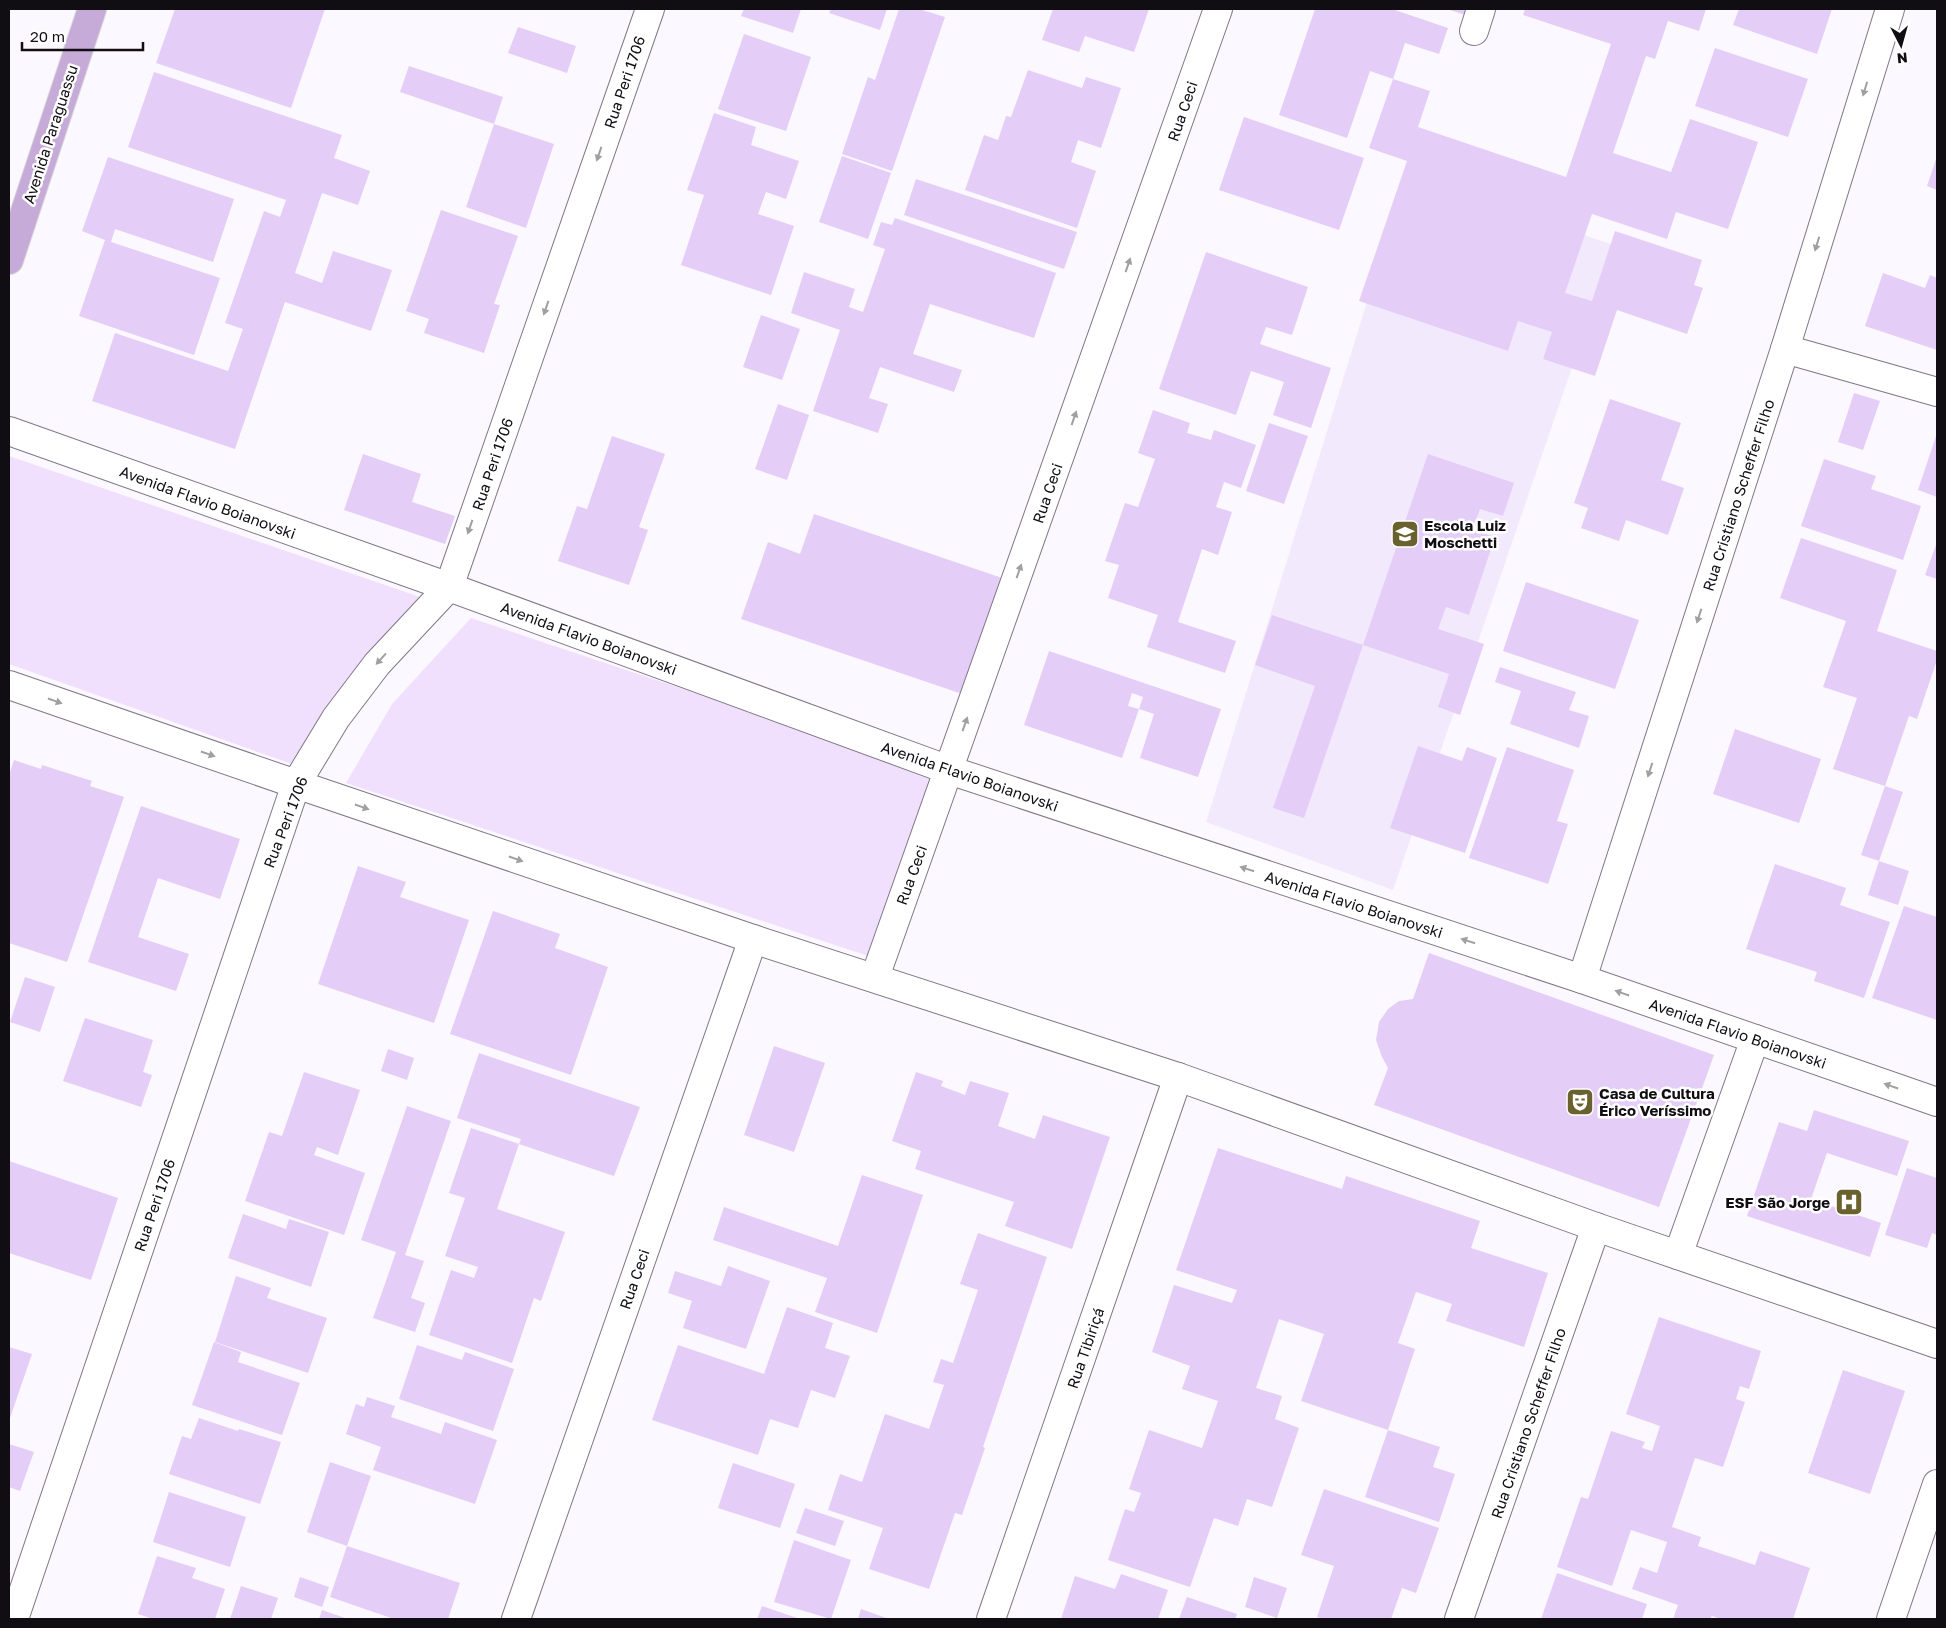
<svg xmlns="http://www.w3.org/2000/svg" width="1946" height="1628" font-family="'Golos Text',sans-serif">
	<rect width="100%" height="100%" fill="#fcf8ff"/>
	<path fill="#f3e9fc" d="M1406 176 1614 245 1393 890 1206 822Z"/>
	<g fill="#f0e0fe">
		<path d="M9 456 423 598 303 768 9 664Z"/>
		<path d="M471 618 937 774 871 957 346 783 392 704Z"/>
	</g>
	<g fill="#e4cdf7">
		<path d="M175 9H325L291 108 156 63Z"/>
		<path d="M744 9H801L793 33 741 16Z"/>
		<path d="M831 9H887L880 30 829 13Z"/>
		<path d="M899 9H919L945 17 892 171 842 154 868 77 875 80Z"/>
		<path d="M1053 9H1149L1134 52 1085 36 1079 52 1042 40Z"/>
		<path d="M1315 9H1392L1448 28 1439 54 1405 43 1393 79 1370 71 1347 138 1279 115Z"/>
		<path d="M1447 9H1471L1468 16Z"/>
		<path d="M1525 9H1706L1699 31 1668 21 1655 59 1646 56 1613 153 1671 172 1690 119 1758 142 1728 229 1676 212 1667 239 1592 214 1565 293 1592 301 1615 231 1702 260 1694 285 1703 288 1687 334 1617 310 1595 376 1543 359 1552 332 1518 321 1508 351 1359 301 1407 161 1369 148 1393 79 1430 91 1418 127 1566 177 1611 44 1523 15Z"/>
		<path d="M1739 9H1832L1817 54 1733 25Z"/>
		<path d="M518 27 576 46 567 73 508 53Z"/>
		<path d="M744 34 811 57 786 131 718 109Z"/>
		<path d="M1715 48 1808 79 1788 137 1695 106Z"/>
		<path d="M409 66 503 97 494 124 400 92Z"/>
		<path d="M1028 70 1082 88 1086 77 1121 88 1101 148 1078 140 1071 162 1096 171 1077 228 965 190 984 135 998 140 1006 116 1011 117Z"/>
		<path d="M154 72 342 135 334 158 370 171 358 205 322 193 295 273 322 283 333 251 392 270 371 331 285 302 235 449 92 401 115 333 228 371 243 329 225 323 264 211 280 217 286 200 128 147Z"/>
		<path d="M714 113 756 127 751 145 799 161 786 199 766 192 758 214 794 226 771 295 681 265 704 195 687 190Z"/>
		<path d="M1244 117 1364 158 1339 230 1219 190Z"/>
		<path d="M494 124 554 144 526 228 466 207Z"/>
		<path d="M842 156 891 173 868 239 819 222Z"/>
		<path d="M1937 156V190L1927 186Z"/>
		<path d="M108 157 234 199 213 262 115 229 111 242 220 278 194 355 79 316 105 240 82 231Z"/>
		<path d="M916 179 1077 232 1064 269 904 215Z"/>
		<path d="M441 210 518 236 494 304 500 305 484 353 424 333 429 319 406 311Z"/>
		<path d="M895 218 1056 273 1034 338 930 304 913 354 962 370 954 392 880 367 869 398 888 404 878 433 813 411 840 330 791 313 804 272 855 289 849 307 863 312 885 249 873 245 881 222 892 225Z"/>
		<path d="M1206 252 1308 287 1292 335 1266 327 1260 344 1331 368 1311 428 1273 415 1284 382 1251 371 1236 415 1159 389Z"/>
		<path d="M1883 273 1925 288 1930 275 1937 278V350L1865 326Z"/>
		<path d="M761 315 800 329 782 380 743 367Z"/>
		<path d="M1854 393 1880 401 1863 450 1838 442Z"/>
		<path d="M1610 399 1681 423 1661 480 1684 488 1668 535 1626 520 1619 541 1581 528 1588 508 1574 503Z"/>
		<path d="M778 404 809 415 787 480 755 469Z"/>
		<path d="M1153 410 1190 423 1187 433 1211 440 1214 430 1256 445 1241 488 1224 482 1216 507 1232 512 1218 555 1202 549 1178 622 1236 641 1225 673 1147 647 1158 615 1108 598 1119 565 1105 561 1125 503 1138 507 1155 459 1138 453Z"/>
		<path d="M1269 423 1308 436 1284 504 1246 491Z"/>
		<path d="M1937 433V497L1918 490Z"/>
		<path d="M612 436 665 454 639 527 648 530 629 585 558 561 577 506 587 509Z"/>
		<path d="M363 454 421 474 412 502 455 516 445 544 344 510Z"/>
		<path d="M1428 454 1514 483 1503 516 1480 509 1472 530 1495 537 1469 615 1446 607 1438 629 1484 644 1460 715 1438 707 1449 674 1363 645Z"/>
		<path d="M1824 459 1876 476 1871 489 1921 506 1903 560 1801 526Z"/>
		<path d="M814 514 1008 580 968 696 741 619 768 542 800 554Z"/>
		<path d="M1801 538 1897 570 1877 631 1937 651V660L1917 719 1909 716 1885 786 1833 769 1857 698 1823 687 1846 621 1780 598Z"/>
		<path d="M1937 542V579L1925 575Z"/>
		<path d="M1526 582 1639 620 1615 689 1503 651Z"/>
		<path d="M1272 615 1363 645 1304 818 1273 808 1315 686 1255 665Z"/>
		<path d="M1049 651 1221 709 1198 777 1140 758 1154 714 1139 709 1143 697 1132 693 1128 706 1139 709 1122 758 1024 725Z"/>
		<path d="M1500 667 1576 692 1569 710 1589 716 1579 748 1510 724 1521 691 1495 682Z"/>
		<path d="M1735 729 1821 759 1799 823 1713 794Z"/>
		<path d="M1418 746 1462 761 1467 747 1497 758 1465 853 1390 828Z"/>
		<path d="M1507 747 1574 770 1557 821 1568 824 1548 884 1469 858Z"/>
		<path d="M14 760 41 769 42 765 92 781 90 786 124 797 67 962 9 943V775Z"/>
		<path d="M1885 786 1903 792 1879 861 1861 855Z"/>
		<path d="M141 806 240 839 220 899 158 878 138 937 189 954 176 991 88 962Z"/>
		<path d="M1879 861 1909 871 1898 905 1868 895Z"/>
		<path d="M1775 864 1846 888 1840 905 1890 922 1864 998 1814 981 1817 972 1746 949Z"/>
		<path d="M358 866 406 882 400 897 469 920 434 1023 318 984Z"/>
		<path d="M1904 906 1937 917V1020L1872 998Z"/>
		<path d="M493 911 560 934 555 948 608 967 571 1075 450 1034Z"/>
		<path d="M1429 953 1714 1055 1659 1207 1374 1105 1388 1068 1382 1057 1376 1040 1379 1022 1388 1009 1399 1001 1413 999Z"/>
		<path d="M25 977 55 987 40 1032 10 1022Z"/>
		<path d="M85 1018 153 1040 143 1072 152 1075 141 1107 63 1081Z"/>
		<path d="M774 1046 825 1063 794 1152 744 1135Z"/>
		<path d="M388 1049 414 1058 407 1080 381 1071Z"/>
		<path d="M479 1053 640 1107 614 1176 519 1144 521 1139 457 1118Z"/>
		<path d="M304 1072 360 1090 338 1155 317 1147 314 1155 365 1173 344 1235 245 1201 269 1132 282 1136Z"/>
		<path d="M916 1072 943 1081 941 1086 965 1095 970 1081 1009 1093 998 1126 1035 1139 1043 1115 1110 1137 1072 1249 1005 1226 1014 1202 915 1169 921 1151 892 1141Z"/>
		<path d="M407 1106 451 1121 405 1255 424 1261 411 1298 425 1303 415 1332 373 1318 396 1252 361 1240Z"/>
		<path d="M1814 1110 1909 1141 1897 1176 1827 1153 1811 1199 1881 1223 1870 1257 1747 1216 1779 1122 1807 1131Z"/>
		<path d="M471 1128 519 1144 497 1209 565 1232 541 1301 534 1298 512 1363 429 1335 451 1270 474 1278 478 1267 445 1256 465 1198 449 1193Z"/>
		<path d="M1218 1148 1342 1189 1346 1176 1480 1221 1471 1248 1548 1273 1524 1347 1446 1321 1452 1304 1416 1292 1398 1343 1415 1349 1388 1430 1301 1401 1324 1334 1279 1319 1256 1388 1282 1396 1275 1419 1299 1428 1272 1507 1247 1499 1238 1526 1214 1518 1190 1587 1108 1560 1125 1509 1134 1512 1141 1493 1129 1489 1149 1430 1202 1448 1218 1401 1182 1389 1190 1366 1152 1352 1174 1285 1232 1303 1237 1290 1176 1270Z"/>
		<path d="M9 1161 118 1198 91 1280 9 1253Z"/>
		<path d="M1907 1168 1937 1178V1235L1932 1233 1927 1248 1885 1235Z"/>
		<path d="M862 1175 923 1195 877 1333 815 1312 827 1278 713 1240 724 1207 838 1246Z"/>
		<path d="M243 1214 286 1229 289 1219 329 1232 311 1287 228 1258Z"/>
		<path d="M978 1233 1047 1257 983 1447 985 1448 962 1515 955 1513 929 1589 869 1569 883 1528 828 1510 840 1474 862 1482 885 1414 929 1429 944 1385 933 1382 941 1359 953 1363 978 1290 960 1284Z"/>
		<path d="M728 1266 770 1281 746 1349 683 1328 692 1301 668 1293 675 1271 721 1286Z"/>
		<path d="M236 1276 271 1288 267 1298 327 1318 308 1373 215 1342Z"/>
		<path d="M787 1307 833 1323 825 1348 850 1356 835 1398 811 1390 798 1428 770 1419 758 1455 652 1420 678 1345 764 1374Z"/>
		<path d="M1659 1317 1761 1351 1749 1389 1740 1386 1736 1399 1745 1402 1723 1467 1695 1458 1672 1527 1701 1537 1698 1546 1755 1565 1760 1551 1810 1568 1793 1619H1721L1712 1616 1710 1619H1673L1678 1605 1632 1589 1640 1567 1657 1573 1667 1542 1631 1530 1612 1586 1557 1567 1581 1497 1588 1499 1611 1431 1645 1442 1642 1448 1652 1451 1660 1426 1626 1414Z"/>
		<path d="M214 1342 241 1352 238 1362 300 1383 282 1435 192 1405Z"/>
		<path d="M417 1345 462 1360 465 1352 514 1369 493 1431 399 1399Z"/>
		<path d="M9 1347 32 1354 9 1421Z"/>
		<path d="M1843 1370 1905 1391 1870 1494 1808 1473Z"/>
		<path d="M367 1397 395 1406 391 1417 441 1434 445 1422 497 1440 475 1504 373 1470 381 1447 346 1434 356 1404 364 1407Z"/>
		<path d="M199 1418 238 1431 239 1429 281 1442 260 1504 169 1474 182 1436 191 1439Z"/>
		<path d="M1388 1430 1440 1447 1433 1467 1455 1474 1439 1522 1365 1497Z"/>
		<path d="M9 1444 34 1452 20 1491 9 1487Z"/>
		<path d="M330 1462 371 1476 347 1546 460 1583 448 1619H394L330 1597 347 1546 307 1532Z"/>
		<path d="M733 1463 795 1484 780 1528 718 1508Z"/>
		<path d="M1324 1489 1439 1528 1416 1593 1402 1588 1391 1619H1323L1317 1617 1334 1566 1301 1555Z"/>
		<path d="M169 1492 246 1517 230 1567 153 1542Z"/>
		<path d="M805 1508 844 1521 835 1546 796 1533Z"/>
		<path d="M794 1540 851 1560 831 1619 774 1602Z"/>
		<path d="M157 1556 196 1568 192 1578 225 1589 215 1619H153L138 1614Z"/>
		<path d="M1557 1573 1647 1604 1642 1619H1541Z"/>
		<path d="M1121 1574 1168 1590 1158 1619H1061L1075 1576 1115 1589Z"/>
		<path d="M300 1577 329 1587 322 1607 294 1597Z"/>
		<path d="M1254 1577 1287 1588 1277 1618 1245 1607Z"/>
		<path d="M241 1586 278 1598 271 1619H230Z"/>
		<path d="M1187 1597 1237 1614 1235 1619H1179Z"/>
		<path d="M762 1606 800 1619H757Z"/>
		<path d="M861 1609 889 1619H858Z"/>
		<path d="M322 1610 348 1619H319Z"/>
	</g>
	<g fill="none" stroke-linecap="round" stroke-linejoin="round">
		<g stroke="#7f7786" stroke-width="30">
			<g id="minor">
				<path d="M1474 31 1481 9"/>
				<path d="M1785 349 1937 392"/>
				<path d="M9 431 449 587 949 770 1582 979 1937 1102"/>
				<path d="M9 685 296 784 753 939 1178 1077 1596 1227 1937 1344"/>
				<path d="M875 977 1218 9"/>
				<path d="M1582 979 1785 349 1890 9"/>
				<path d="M1678 1255 1755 1039"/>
				<path d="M14 1619 296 784 336 718 377 664 449 587 650 9"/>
				<path d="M516 1619 753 939"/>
				<path d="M991 1619 1178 1077"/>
				<path d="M1459 1619 1596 1227"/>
				<path d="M1891 1619 1937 1484"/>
			</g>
		</g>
		<g stroke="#d9d8d9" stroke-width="30">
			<path id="major" d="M9 260 92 9"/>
		</g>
		<use href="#minor" stroke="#fff" stroke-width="28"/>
		<use href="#major" stroke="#c6abd9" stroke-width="28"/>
	</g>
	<defs><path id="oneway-solid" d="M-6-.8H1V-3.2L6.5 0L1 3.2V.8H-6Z" transform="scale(1.25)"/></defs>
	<g fill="#a09fa1">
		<use href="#oneway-solid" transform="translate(1865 89) rotate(107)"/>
		<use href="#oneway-solid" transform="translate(599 154) rotate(109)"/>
		<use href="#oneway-solid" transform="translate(1817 244) rotate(107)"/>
		<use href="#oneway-solid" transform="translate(1128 265) rotate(-71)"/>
		<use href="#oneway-solid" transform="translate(546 308) rotate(109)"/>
		<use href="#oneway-solid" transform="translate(1074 418) rotate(-71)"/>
		<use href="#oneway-solid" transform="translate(470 527) rotate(109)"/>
		<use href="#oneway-solid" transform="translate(1019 571) rotate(-71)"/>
		<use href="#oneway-solid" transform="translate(1699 616) rotate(108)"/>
		<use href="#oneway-solid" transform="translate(381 659) rotate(132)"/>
		<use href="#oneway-solid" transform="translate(55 701) rotate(19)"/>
		<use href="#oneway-solid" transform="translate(965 724) rotate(-71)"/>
		<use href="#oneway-solid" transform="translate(208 754) rotate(19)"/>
		<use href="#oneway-solid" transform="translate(1650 770) rotate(108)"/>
		<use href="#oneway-solid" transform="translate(362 807) rotate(19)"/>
		<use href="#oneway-solid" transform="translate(516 859) rotate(19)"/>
		<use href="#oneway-solid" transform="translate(1247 869) rotate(-162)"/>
		<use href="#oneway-solid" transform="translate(1468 941) rotate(-162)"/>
		<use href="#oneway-solid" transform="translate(1622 993) rotate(-161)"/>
		<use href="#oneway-solid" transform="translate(1891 1086) rotate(-161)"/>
	</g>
	<defs>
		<g id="school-square" transform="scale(1.4375)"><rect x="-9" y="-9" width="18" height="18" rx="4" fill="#69612e" stroke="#fff"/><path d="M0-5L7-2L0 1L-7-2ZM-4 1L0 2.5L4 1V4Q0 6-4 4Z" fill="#fff"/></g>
		<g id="theatre-square" transform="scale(1.4375)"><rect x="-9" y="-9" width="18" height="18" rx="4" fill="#69612e" stroke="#fff"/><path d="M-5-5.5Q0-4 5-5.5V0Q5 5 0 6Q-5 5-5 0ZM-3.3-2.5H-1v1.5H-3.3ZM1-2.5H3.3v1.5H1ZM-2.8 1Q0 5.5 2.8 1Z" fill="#fff"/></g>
		<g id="hospital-square" transform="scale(1.4375)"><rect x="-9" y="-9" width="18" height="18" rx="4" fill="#69612e" stroke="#fff"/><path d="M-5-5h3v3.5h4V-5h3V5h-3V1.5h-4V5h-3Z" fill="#fff"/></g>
	</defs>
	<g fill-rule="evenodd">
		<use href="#school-square" x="1405" y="534"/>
		<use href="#theatre-square" x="1580" y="1102"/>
		<use href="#hospital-square" x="1849" y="1202"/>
	</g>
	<g text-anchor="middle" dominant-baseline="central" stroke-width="5" stroke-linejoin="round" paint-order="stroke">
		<g font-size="15" fill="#110e13" stroke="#fff">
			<text transform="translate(624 82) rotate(-71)">Rua Peri 1706</text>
			<text transform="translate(1182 111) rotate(-71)">Rua Ceci</text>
			<text transform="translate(50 134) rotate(-72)">Avenida Paraguassu</text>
			<text transform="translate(492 464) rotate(-71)">Rua Peri 1706</text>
			<text transform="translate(1047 493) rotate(-71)">Rua Ceci</text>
			<text transform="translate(1738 495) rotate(-72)">Rua Cristiano Scheffer Filho</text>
			<text transform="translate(208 502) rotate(20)">Avenida Flavio Boianovski</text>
			<text transform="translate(589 638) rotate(20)">Avenida Flavio Boianovski</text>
			<text transform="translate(970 776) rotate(19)">Avenida Flavio Boianovski</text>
			<text transform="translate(285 822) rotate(-69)">Rua Peri 1706</text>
			<text transform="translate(911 875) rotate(-70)">Rua Ceci</text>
			<text transform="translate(1354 904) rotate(18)">Avenida Flavio Boianovski</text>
			<text transform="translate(1738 1033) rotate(19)">Avenida Flavio Boianovski</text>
			<text transform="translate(154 1205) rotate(-71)">Rua Peri 1706</text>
			<text transform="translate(634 1279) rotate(-71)">Rua Ceci</text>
			<text transform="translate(1085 1348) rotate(-71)">Rua Tibiriçá</text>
			<text transform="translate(1528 1423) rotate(-71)">Rua Cristiano Scheffer Filho</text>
		</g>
		<g font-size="15" font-weight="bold" fill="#110e13" stroke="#fff" text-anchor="start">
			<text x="1424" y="525">Escola Luiz<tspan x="1424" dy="17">Moschetti</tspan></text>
			<text x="1599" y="1093">Casa de Cultura<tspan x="1599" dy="17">Érico Veríssimo</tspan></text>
			<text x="1830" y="1202" text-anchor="end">ESF São Jorge</text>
		</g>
	</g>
	<rect width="1946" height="1628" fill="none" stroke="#110e13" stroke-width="20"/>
	<g transform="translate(1901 45) rotate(174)" stroke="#ffffff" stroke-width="4" paint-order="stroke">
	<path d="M0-4L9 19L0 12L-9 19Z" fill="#110e13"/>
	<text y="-8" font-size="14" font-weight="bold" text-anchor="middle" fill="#110e13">N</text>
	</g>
	<path d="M22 42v8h121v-8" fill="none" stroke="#110e13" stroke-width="2.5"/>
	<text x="30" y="42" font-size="15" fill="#110e13" stroke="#ffffff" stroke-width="4" paint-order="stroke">20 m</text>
</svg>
